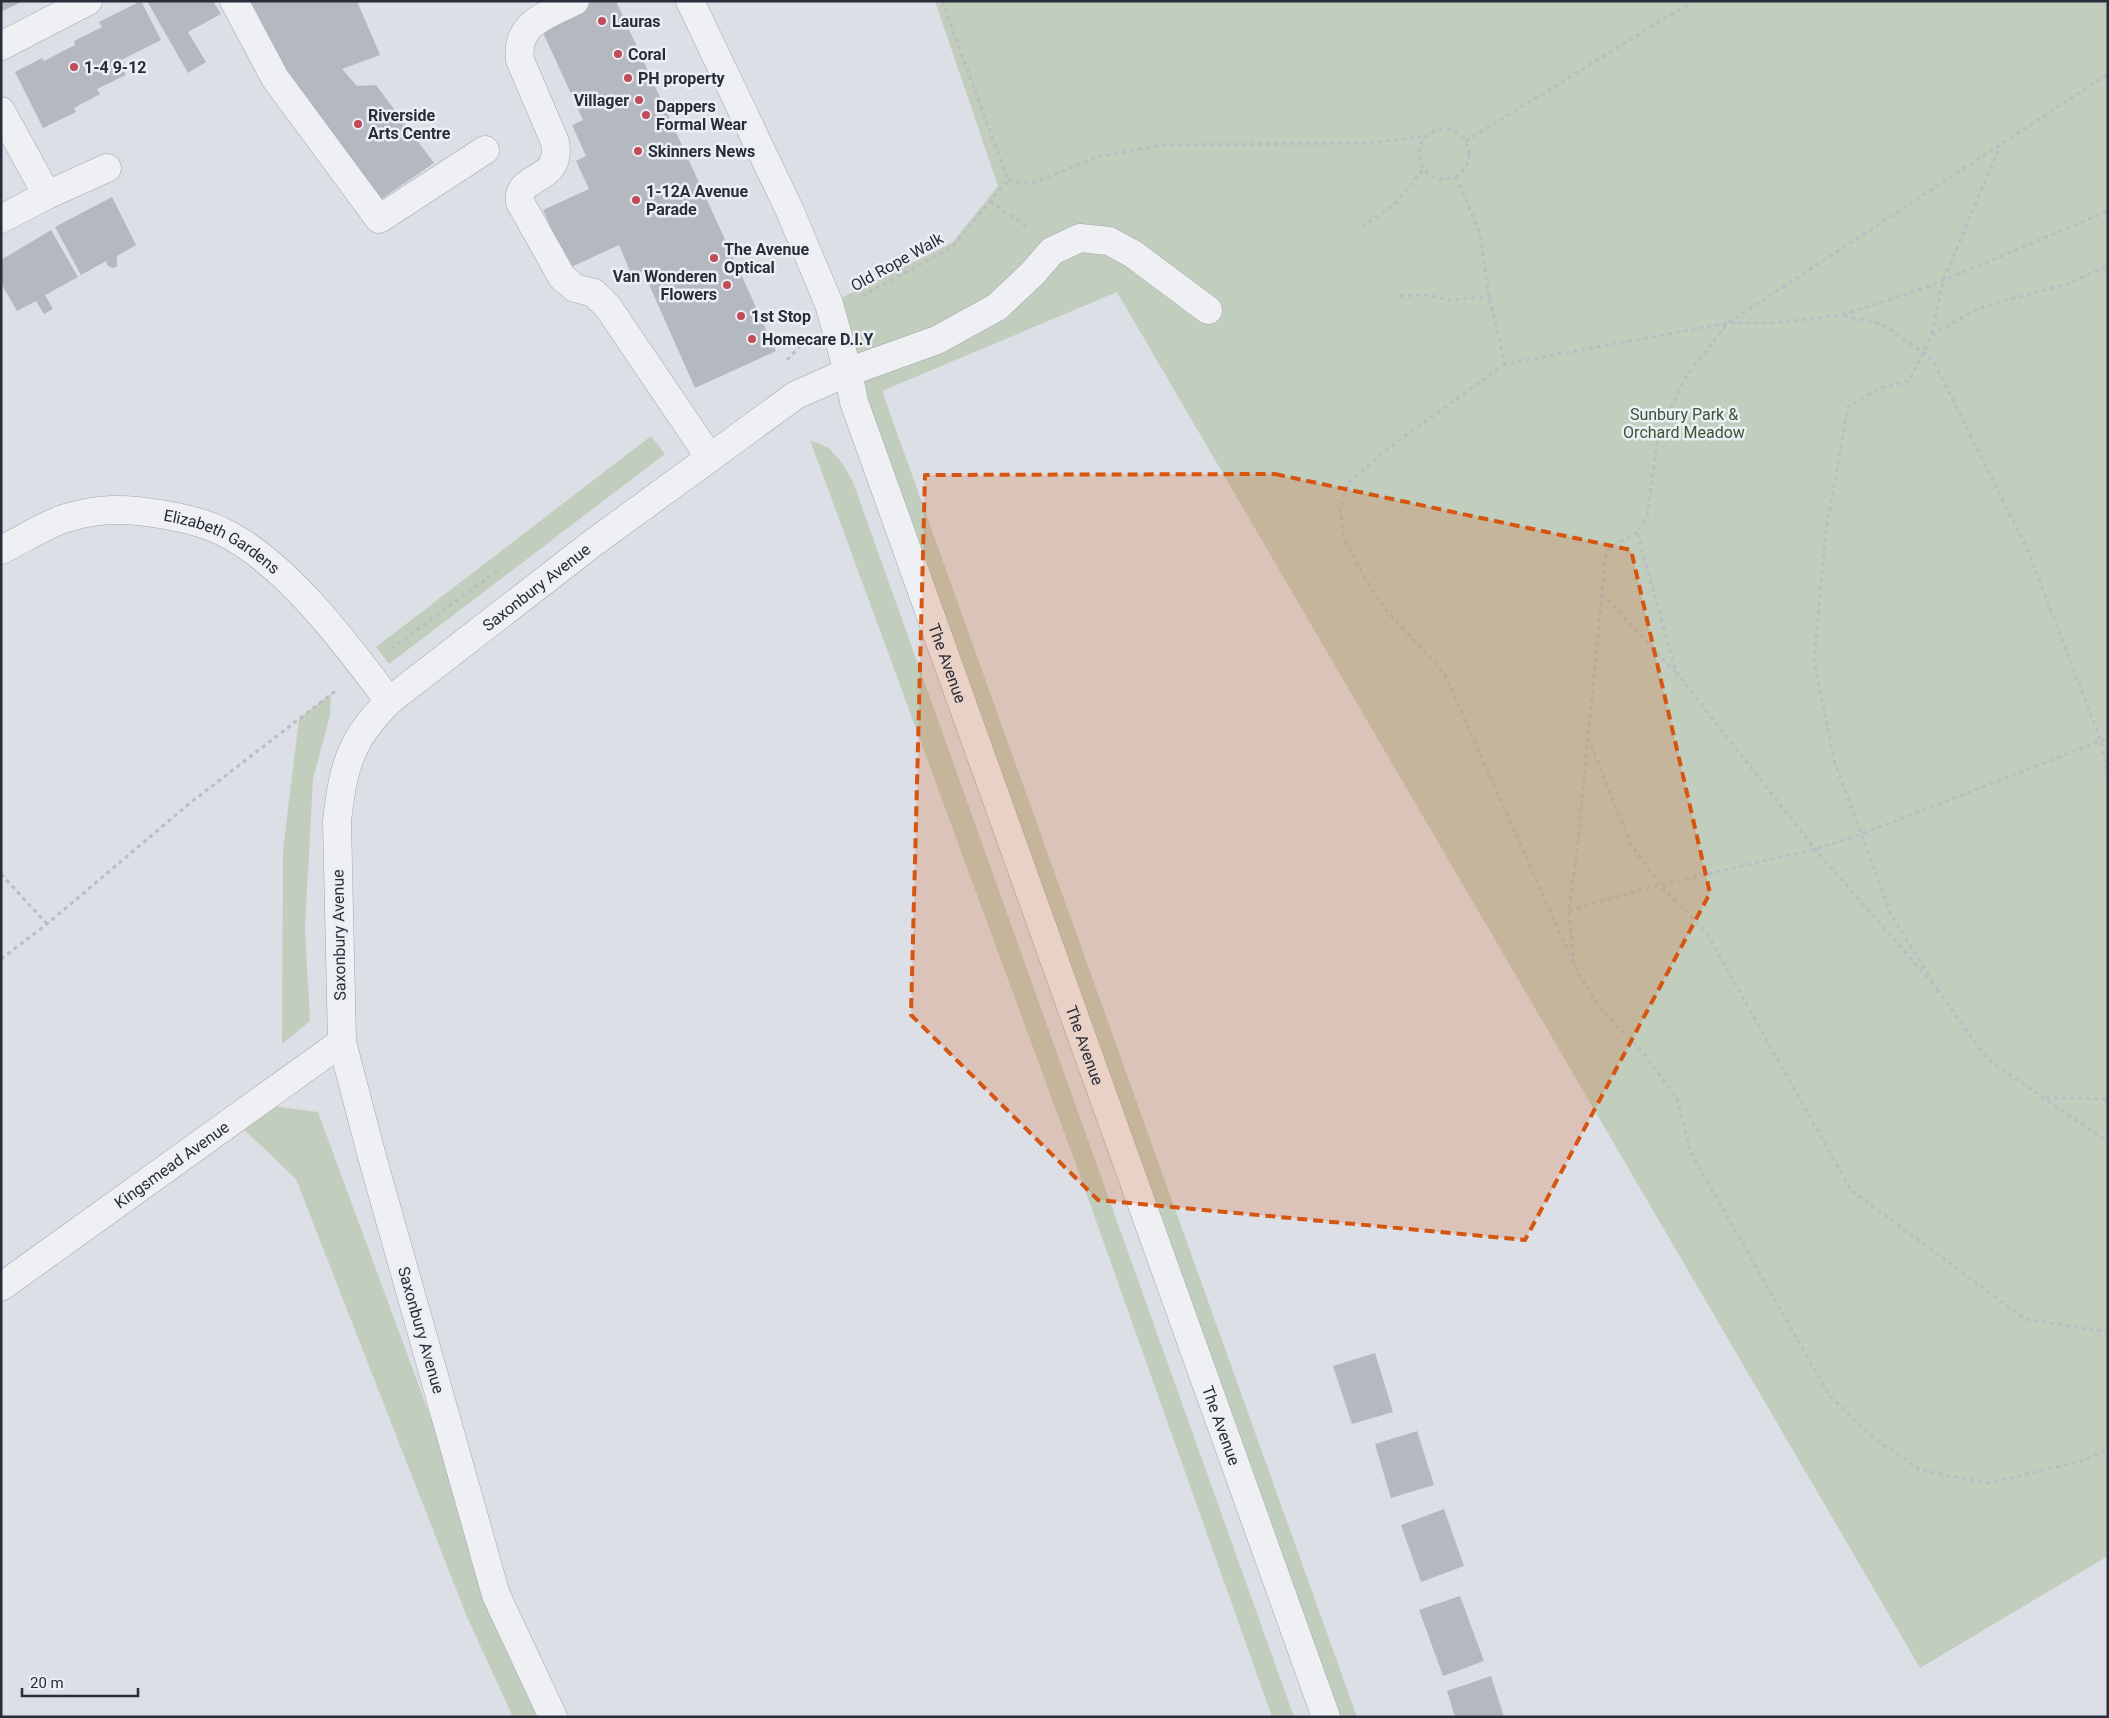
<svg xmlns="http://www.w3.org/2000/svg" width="2109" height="1718" font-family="Roboto,sans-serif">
	<rect width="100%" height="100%" fill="#dcdfe5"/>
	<g fill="#c1cebe">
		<path d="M935 1H2108V1556L1920 1668 1117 292 882 391 1357 1717H1337L829 304 952 243 998 186Z"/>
		<path d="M651 436 665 454 389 664 376 647Z"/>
		<path d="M810 440 829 448 842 463 853 482 1294 1717H1272L1078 1170Z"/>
		<path d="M331 694 330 715 313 779 305 928 310 1021 282 1044 283 850 299 719Z"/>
		<path d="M256 1104 318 1112 496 1595 553 1717H513L467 1617 296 1179 234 1120Z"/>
	</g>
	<g fill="#b4b8c1">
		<path d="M1 1H23L1 12Z"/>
		<path d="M141 1 161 40 119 61 126 75 97 89 100 94 74 108 76 112 43 128 15 72 42 58 44 61 75 45 74 41 102 27 99 22Z"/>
		<path d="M147 1H213L221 14 188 32 206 62 188 73Z"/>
		<path d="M234 1H357L380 55 342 69 357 86 376 85 434 163 370 207Z"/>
		<path d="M594 1H616L776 351 695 388 643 271 632 276 619 245 569 268 543 210 589 189 576 161 586 156 572 125 583 120 540 26Z"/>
		<path d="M112 197 136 245 117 256V266L113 268 108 266 106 261 81 275 55 227Z"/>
		<path d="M51 230 78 277 45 295 53 309 44 314 36 301 17 311 1 283V260Z"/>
		<path d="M1375 1353 1393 1412 1352 1424 1333 1366Z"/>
		<path d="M1417 1431 1434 1485 1391 1498 1375 1444Z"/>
		<path d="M1444 1509 1464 1566 1421 1582 1401 1525Z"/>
		<path d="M1460 1596 1484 1661 1443 1676 1419 1610Z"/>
		<path d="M1491 1676 1504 1717H1455L1447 1691Z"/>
	</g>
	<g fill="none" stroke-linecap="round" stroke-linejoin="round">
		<g stroke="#a2a6ae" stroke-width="29">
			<g id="minor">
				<path d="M234 1 275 78 379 219 485 150"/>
				<path d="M575 1C548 15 515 23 520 60L555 142C563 184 516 173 520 202L562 277 575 288 594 293 608 307 710 458"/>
				<path id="s1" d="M690 1 790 211 829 304 848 372 854 402 1326 1717"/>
				<path d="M1 46 88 1"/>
				<path d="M1 111 47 195"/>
				<path d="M1 219 47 195 107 168"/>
				<path id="s2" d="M1 550C20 541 46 524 66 518 98 508 127 508 160 514 184 518 207 523 229 535 291 569 347 645 389 701"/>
				<path id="s3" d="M1 1287 342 1042"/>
				<path id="s4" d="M553 1717 496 1595 371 1153 342 1042 337 821C340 796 343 770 354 748 362 730 376 715 389 701L593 543 796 395 848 372 937 340 997 307 1032 274 1052 251 1080 238 1109 241 1133 254 1208 310"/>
			</g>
		</g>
		<g stroke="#bbbdc4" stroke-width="3" stroke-dasharray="4 4" stroke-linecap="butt">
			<path d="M942 1 1008 180"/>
			<circle cx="1444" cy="154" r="25"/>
			<path d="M1466 141 1693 1"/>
			<path d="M1456 177 1480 233 1489 297 1505 364 1728 323H1775L1842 315 1933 285 2108 211"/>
			<path d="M1008 180 1021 183 1036 182 1098 157 1162 145 1368 143 1426 136"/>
			<path d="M990 201 1027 227"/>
			<path d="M1362 227 1396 203 1423 169"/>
			<path d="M862 296 952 247 1008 180"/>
			<path d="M1400 296 1428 295 1448 300 1489 297"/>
			<path d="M1844 316 1882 324 1924 353 1934 362 2029 553 2101 741 2108 779"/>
			<path d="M1932 334 1943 281 2000 146"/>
			<path d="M787 360 803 343"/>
			<path d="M1505 364 1390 447 1349 482 1340 508 1344 538 1362 573 1384 608 1444 673 1575 967 1600 1009 1643 1052 1677 1099 1691 1153 1829 1395 1873 1437 1920 1470 1988 1483 2083 1461 2108 1449"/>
			<path d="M1602 594 1675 672"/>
			<path d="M391 649 497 571"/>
			<path d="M1588 738 1631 845 1660 885 1706 932 1851 1190 2025 1319 2108 1332"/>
			<path d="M1 874 47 924"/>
			<path d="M1569 910 1660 885 1815 849 1862 834 2108 738"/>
			<path d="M1 959 47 924 190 803 338 689"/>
			<path d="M1574 964 1569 910 1578 841 1606 551 1637 532"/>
			<path d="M1933 982 1891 914 1834 760 1814 660 1826 531 1848 407 1880 388 1909 381 1932 335 1979 308 2070 283 2108 265"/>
			<path d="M1937 989 1987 1059 2108 1142"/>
			<path d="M1938 990 1815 849 1676 672 1637 532 1647 517 1658 435 1687 375 1728 323 2108 74"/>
			<path d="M2046 1098 2108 1099"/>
		</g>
		<use href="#minor" stroke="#eff0f4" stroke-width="28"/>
	</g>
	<path fill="#d55511" fill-opacity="0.2" stroke="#d55511" stroke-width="4" stroke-dasharray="10 6" stroke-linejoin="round" d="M1275 474 1631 550 1710 893 1525 1240 1098 1200 911 1015 925 475Z"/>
	<g fill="#bf4c56" stroke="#ebeef3" stroke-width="2">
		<circle cx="602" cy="21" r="5"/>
		<circle cx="618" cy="54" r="5"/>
		<circle cx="74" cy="67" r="5"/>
		<circle cx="628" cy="78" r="5"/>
		<circle cx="639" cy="100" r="5"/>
		<circle cx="646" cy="115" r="5"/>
		<circle cx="358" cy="124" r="5"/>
		<circle cx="638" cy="151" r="5"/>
		<circle cx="636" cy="200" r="5"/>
		<circle cx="714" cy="258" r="5"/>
		<circle cx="727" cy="285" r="5"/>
		<circle cx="741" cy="316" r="5"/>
		<circle cx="752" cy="339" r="5"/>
	</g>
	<g text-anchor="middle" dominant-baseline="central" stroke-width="5" stroke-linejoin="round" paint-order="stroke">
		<g font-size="16" font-weight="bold" fill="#282d3a" stroke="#ebeef3" text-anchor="start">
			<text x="612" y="21">Lauras</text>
			<text x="628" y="54">Coral</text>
			<text x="84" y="67">1-4 9-12</text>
			<text x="638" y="78">PH property</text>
			<text x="629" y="100" text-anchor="end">Villager</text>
			<text x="656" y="106">Dappers<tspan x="656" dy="18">Formal Wear</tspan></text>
			<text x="368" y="115">Riverside<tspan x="368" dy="18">Arts Centre</tspan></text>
			<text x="648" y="151">Skinners News</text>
			<text x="646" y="191">1-12A Avenue<tspan x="646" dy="18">Parade</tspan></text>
			<text x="724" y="249">The Avenue<tspan x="724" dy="18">Optical</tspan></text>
			<text x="717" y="276" text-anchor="end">Van Wonderen<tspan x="717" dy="18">Flowers</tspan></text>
			<text x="751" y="316">1st Stop</text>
			<text x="762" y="339">Homecare D.I.Y</text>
		</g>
		<g font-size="16" fill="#282d3a" stroke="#ebeef3">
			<text transform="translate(897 262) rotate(-29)">Old Rope Walk</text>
			<text stroke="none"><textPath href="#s2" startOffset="236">Elizabeth Gardens</textPath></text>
			<text stroke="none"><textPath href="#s4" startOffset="1250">Saxonbury Avenue</textPath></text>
			<text stroke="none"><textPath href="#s1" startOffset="712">The Avenue</textPath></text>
			<text transform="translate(339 935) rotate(-91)">Saxonbury Avenue</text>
			<text stroke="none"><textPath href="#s1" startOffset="1118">The Avenue</textPath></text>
			<text stroke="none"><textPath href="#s3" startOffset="210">Kingsmead Avenue</textPath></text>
			<text transform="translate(421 1330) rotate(74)">Saxonbury Avenue</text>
			<text stroke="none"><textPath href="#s1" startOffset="1522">The Avenue</textPath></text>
		</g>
		<g font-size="16" fill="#3a5436" stroke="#ebeef3">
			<text x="1684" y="414">Sunbury Park &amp;<tspan x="1684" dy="18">Orchard Meadow</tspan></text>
		</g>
	</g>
	<rect width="2109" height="1718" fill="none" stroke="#282d3a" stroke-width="5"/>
	<path d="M22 1688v8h116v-8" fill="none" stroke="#282d3a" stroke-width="2.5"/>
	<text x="30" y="1688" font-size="15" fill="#282d3a" stroke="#ebeef3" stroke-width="4" paint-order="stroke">20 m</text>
</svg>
